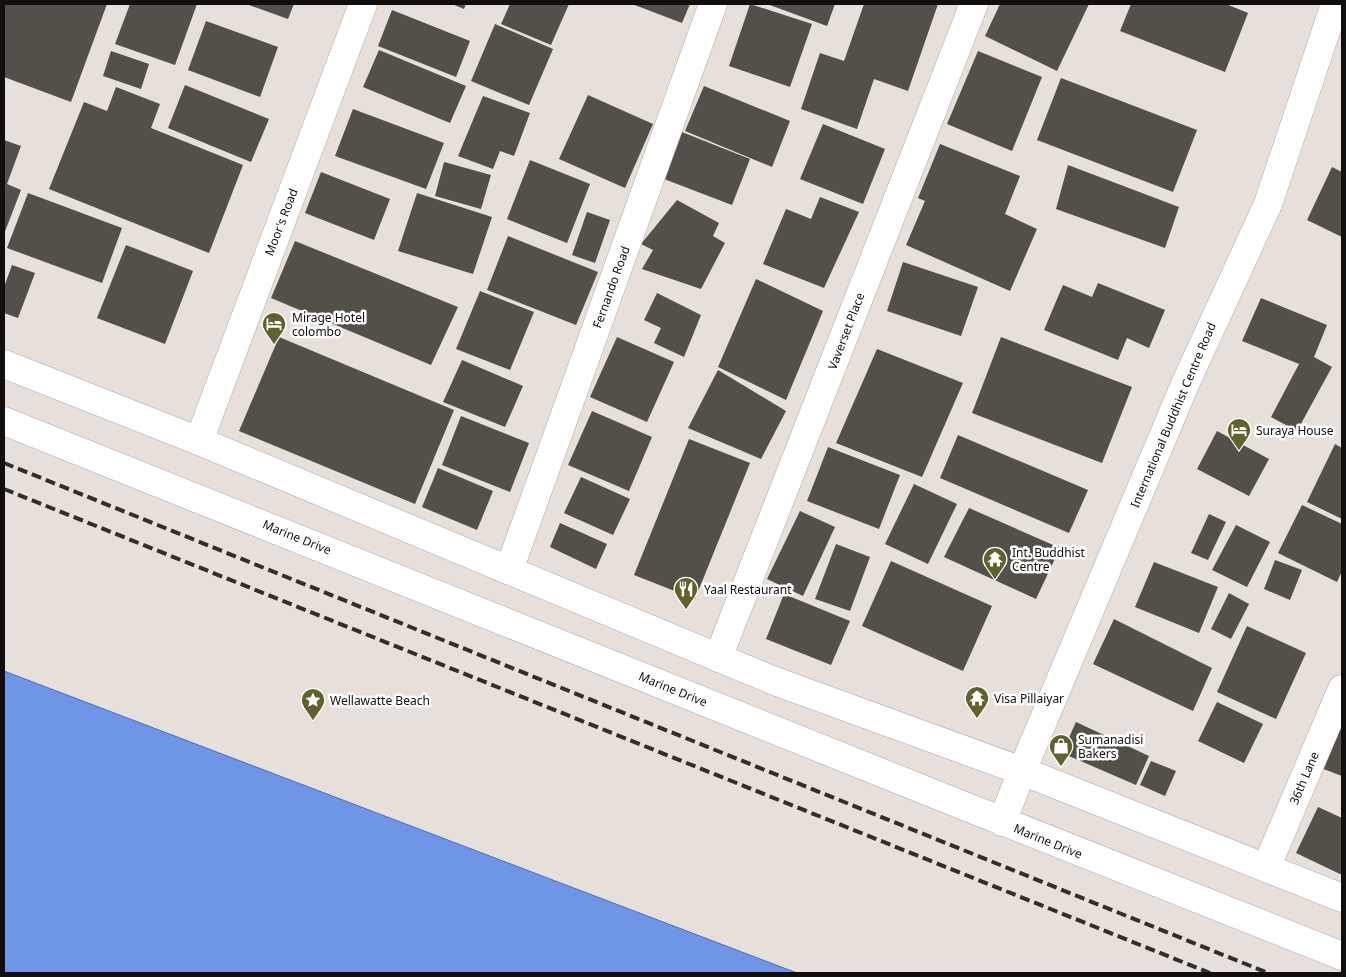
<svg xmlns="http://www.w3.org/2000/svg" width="1346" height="977" font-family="'Noto Sans',sans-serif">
	<rect width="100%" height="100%" fill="#e6dfda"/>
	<path fill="#6e95e6" stroke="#526ca5" d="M4 671 797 973H4Z"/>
	<g fill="#534f49">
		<path d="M4 4H107L71 102 4 77Z"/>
		<path d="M130 4H197L175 65 115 44Z"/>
		<path d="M246 4H294L288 19Z"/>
		<path d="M452 4H466L464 9Z"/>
		<path d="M510 4H569L551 45 501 24Z"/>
		<path d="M632 4H690L682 23Z"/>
		<path d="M750 4 812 24 790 87 729 66Z"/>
		<path d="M767 4H835L827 26Z"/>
		<path d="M864 4H938L908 91 874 79 857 129 801 109 820 53 844 61Z"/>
		<path d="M1000 4H1089L1057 71 985 36Z"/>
		<path d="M1131 4H1226L1248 13 1225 72 1120 31Z"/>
		<path d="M392 10 470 41 456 77 378 46Z"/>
		<path d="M206 21 278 47 260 97 188 70Z"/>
		<path d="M495 24 553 49 529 105 471 81Z"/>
		<path d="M379 50 466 86 450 123 363 87Z"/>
		<path d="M111 51 149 64 141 89 103 76Z"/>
		<path d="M978 51 1042 77 1012 151 947 124Z"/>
		<path d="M1061 78 1197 130 1173 192 1037 140Z"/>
		<path d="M185 85 269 119 251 162 168 128Z"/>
		<path d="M704 86 790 121 772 167 685 131Z"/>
		<path d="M116 87 160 104 151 128 243 165 209 253 49 189 84 102 107 111Z"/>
		<path d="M588 95 653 124 625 188 559 159Z"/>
		<path d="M483 96 530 113 514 156 500 151 493 169 458 156Z"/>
		<path d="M353 109 444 143 426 189 335 156Z"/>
		<path d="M823 124 885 149 863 204 800 179Z"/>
		<path d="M682 132 750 159 732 205 664 179Z"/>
		<path d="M4 140 21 146 7 184 21 190 4 234Z"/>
		<path d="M940 144 1020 176 1005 214 1037 229 1010 291 906 245 925 201 918 198Z"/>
		<path d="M530 160 590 184 567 243 507 219Z"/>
		<path d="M444 162 491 175 481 209 435 196Z"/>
		<path d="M1068 165 1179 207 1165 248 1056 209Z"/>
		<path d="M1332 167 1342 172V237L1307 220Z"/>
		<path d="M321 172 390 199 374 240 305 213Z"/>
		<path d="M28 193 122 228 102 283 7 248Z"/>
		<path d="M417 193 492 217 473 274 398 251Z"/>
		<path d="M820 197 859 212 824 288 763 264 786 209 811 219Z"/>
		<path d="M677 200 719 223 713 236 725 243 701 289 642 269 653 250 641 244Z"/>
		<path d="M587 212 610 220 595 263 572 255Z"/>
		<path d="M508 236 598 272 576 325 487 290Z"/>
		<path d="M295 241 458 307 431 365 271 298Z"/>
		<path d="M126 245 193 271 165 344 97 318Z"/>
		<path d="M903 262 978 287 961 336 887 311Z"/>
		<path d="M12 265 35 273 18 318 4 313V287Z"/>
		<path d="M756 279 823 311 786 400 718 367Z"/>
		<path d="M1098 283 1165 310 1149 348 1127 338 1118 360 1044 330 1063 285 1092 297Z"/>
		<path d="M480 291 534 312 510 370 456 349Z"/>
		<path d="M657 293 701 315 684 357 654 343 661 328 644 320Z"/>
		<path d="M1261 298 1327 325 1314 357 1332 367 1297 431 1271 417 1299 364 1242 341Z"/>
		<path d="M279 337 454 410 415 504 239 431Z"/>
		<path d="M617 337 674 362 647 422 590 397Z"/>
		<path d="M1001 337 1132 387 1102 463 972 413Z"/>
		<path d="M877 349 963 383 922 477 836 443Z"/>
		<path d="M462 360 523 386 505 427 443 402Z"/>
		<path d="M718 370 786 411 761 459 688 428Z"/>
		<path d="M592 411 652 437 629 491 568 465Z"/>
		<path d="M461 416 529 443 510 492 442 465Z"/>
		<path d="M1217 431 1269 459 1249 496 1197 469Z"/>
		<path d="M958 435 1088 490 1069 533 940 478Z"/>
		<path d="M689 439 750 463 695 599 634 575Z"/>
		<path d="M1335 444 1342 448V519L1307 502Z"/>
		<path d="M828 447 900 475 879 529 807 501Z"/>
		<path d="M438 468 493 491 477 530 422 507Z"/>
		<path d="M581 477 630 499 613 535 564 513Z"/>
		<path d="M914 484 957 504 928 564 885 544Z"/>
		<path d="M1302 505 1342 524V571L1337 582 1278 553Z"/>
		<path d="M969 508 1060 548 1036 599 944 557Z"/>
		<path d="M800 511 835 527 803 596 767 579Z"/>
		<path d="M1209 514 1226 522 1208 560 1191 553Z"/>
		<path d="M560 523 607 544 596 569 550 547Z"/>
		<path d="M1236 525 1270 542 1247 587 1212 570Z"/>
		<path d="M836 544 870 557 850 611 815 599Z"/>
		<path d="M1275 560 1302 570 1290 600 1264 589Z"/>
		<path d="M891 561 992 606 963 671 862 626Z"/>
		<path d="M1154 562 1218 587 1199 633 1135 607Z"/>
		<path d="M1229 593 1249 604 1231 639 1211 629Z"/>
		<path d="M784 594 850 621 831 665 766 639Z"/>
		<path d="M1114 619 1212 668 1193 711 1093 664Z"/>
		<path d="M1247 626 1306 653 1276 719 1217 692Z"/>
		<path d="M1217 702 1263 724 1244 763 1198 741Z"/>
		<path d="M1342 710V776L1321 768Z"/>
		<path d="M1076 722 1149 756 1136 785 1062 753Z"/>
		<path d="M1151 761 1176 771 1165 796 1140 785Z"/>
		<path d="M1318 807 1342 818V875L1296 853Z"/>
	</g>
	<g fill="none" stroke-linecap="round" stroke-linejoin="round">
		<g stroke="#afa8a3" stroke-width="29">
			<g id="minor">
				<path d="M199 441 363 4"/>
				<path d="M509 570 713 4"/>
				<path d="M718 658 974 4"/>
				<path d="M1002 822 1022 771 1186 382 1268 204 1335 4"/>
				<path d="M1266 868 1342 689"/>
			</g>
		</g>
		<g stroke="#afa8a3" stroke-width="29">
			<g id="major">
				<path d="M4 364 199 441 772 680 1022 771 1342 898"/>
				<path d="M4 421C450 598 895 780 1342 956"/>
			</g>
		</g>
		<use href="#minor" stroke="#fff" stroke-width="28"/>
		<use href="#major" stroke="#fff" stroke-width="28"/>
		<g stroke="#322e2d" stroke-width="4" stroke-dasharray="10 5" stroke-linecap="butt">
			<path d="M4 463 1268 973"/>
			<path d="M4 489 1210 973"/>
		</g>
	</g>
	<defs>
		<g id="hotel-pin" transform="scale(1.25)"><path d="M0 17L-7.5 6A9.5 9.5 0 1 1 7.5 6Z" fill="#61612e" stroke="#fff"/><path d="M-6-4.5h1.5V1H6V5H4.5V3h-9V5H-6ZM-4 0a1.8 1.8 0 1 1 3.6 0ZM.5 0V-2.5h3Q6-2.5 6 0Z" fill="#fff"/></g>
		<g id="temple-pin" transform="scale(1.25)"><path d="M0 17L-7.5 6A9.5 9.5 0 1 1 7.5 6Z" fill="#61612e" stroke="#fff"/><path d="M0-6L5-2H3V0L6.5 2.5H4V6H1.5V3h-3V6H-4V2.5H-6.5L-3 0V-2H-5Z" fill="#fff"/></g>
		<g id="restaurant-pin" transform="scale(1.25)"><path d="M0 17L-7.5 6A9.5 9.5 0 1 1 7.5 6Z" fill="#61612e" stroke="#fff"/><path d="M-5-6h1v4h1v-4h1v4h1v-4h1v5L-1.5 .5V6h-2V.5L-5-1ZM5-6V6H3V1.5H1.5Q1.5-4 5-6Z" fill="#fff"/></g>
		<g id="sight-pin" transform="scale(1.25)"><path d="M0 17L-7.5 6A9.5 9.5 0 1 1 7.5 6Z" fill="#61612e" stroke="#fff"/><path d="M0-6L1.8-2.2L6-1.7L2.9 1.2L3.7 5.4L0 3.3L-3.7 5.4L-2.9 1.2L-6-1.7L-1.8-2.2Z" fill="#fff"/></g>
		<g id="shop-pin" transform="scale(1.25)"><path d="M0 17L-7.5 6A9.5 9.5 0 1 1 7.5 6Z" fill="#61612e" stroke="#fff"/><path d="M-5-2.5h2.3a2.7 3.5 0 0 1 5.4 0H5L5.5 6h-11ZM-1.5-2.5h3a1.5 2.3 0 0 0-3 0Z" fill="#fff"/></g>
	</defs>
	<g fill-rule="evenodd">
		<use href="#hotel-pin" x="274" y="324"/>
		<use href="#hotel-pin" x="1239" y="430"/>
		<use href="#temple-pin" x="995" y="559"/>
		<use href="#restaurant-pin" x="686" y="589"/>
		<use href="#temple-pin" x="977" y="698"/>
		<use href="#sight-pin" x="313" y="700"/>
		<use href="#shop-pin" x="1061" y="746"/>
	</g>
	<g text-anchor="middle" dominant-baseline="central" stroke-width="5" stroke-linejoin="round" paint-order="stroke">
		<g font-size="12" fill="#110e0d" stroke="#fff">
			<text transform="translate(281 222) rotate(-69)">Moor's Road</text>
			<text transform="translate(611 287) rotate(-70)">Fernando Road</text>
			<text transform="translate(846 331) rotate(-69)">Vaverset Place</text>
			<text transform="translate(1173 415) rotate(-67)">International Buddhist Centre Road</text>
			<text transform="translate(297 537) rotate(22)">Marine Drive</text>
			<text transform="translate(673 689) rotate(22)">Marine Drive</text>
			<text transform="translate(1304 778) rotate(-67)">36th Lane</text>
			<text transform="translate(1048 841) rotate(22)">Marine Drive</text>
		</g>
		<g font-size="12" fill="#110e0d" stroke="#fff" text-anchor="start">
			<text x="292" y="317">Mirage Hotel<tspan x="292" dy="14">colombo</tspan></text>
			<text x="1256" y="430">Suraya House</text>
			<text x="1012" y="552">Int. Buddhist<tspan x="1012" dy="14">Centre</tspan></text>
			<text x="704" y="589">Yaal Restaurant</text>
			<text x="994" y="698">Visa Pillaiyar</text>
			<text x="330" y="700">Wellawatte Beach</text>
			<text x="1078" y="739">Sumanadisi<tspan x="1078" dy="14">Bakers</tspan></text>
		</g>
	</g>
	<rect width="1346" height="977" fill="none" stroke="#110e0d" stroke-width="10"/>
</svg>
